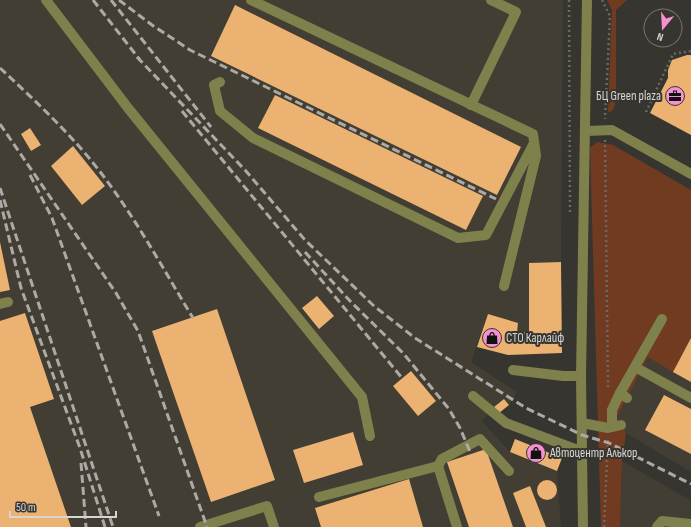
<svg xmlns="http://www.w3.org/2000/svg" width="691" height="527" font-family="'Sofia Sans Condensed',sans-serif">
	<rect width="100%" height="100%" fill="#373530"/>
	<g fill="#423e33">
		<path d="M0 0H563L561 262 529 263V332L517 333 518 323 488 314 471 362 517 392 509 405 504 399 494 407 482 421 510 452 557 471 561 527H0Z"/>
		<path d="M691 338V472L626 433 617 417 648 356Z"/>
		<path d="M622 461 690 500 691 527H620Z"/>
	</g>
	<g fill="#703b20">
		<path d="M607 0H627L616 10V101L613 110 608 113 612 10Z"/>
		<path d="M597 142 613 145 691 190V338L673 372 648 357 617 417 626 433 622 461 620 527H601L590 148Z"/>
	</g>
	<g fill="#ecb272">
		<path d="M235 5 521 147 497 195 211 56Z"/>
		<path d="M687 55H691V135L650 113 668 78V70L672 60Z"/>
		<path d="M275 95 483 196 466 230 258 128Z"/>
		<path d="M30 128 41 145 31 151 21 134Z"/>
		<path d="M73 146 105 186 82 205 51 166Z"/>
		<path d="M0 242 10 290 0 292Z"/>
		<path d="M561 262 562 353 508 355 477 347 488 314 518 323 517 333 529 332V263Z"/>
		<path d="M317 296 334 316 319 329 302 308Z"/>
		<path d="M217 309 275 480 211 502 152 331Z"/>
		<path d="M25 313 54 399 30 407 71 527H0V321Z"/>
		<path d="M691 338V382L673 372Z"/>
		<path d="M411 371 436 401 418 416 393 386Z"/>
		<path d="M664 395 691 409V454L645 430Z"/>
		<path d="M504 399 509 405 499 413 494 407Z"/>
		<path d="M353 432 363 465 304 483 293 450Z"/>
		<path d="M515 439 562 458 557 471 510 452Z"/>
		<path d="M486 449 513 527H469L447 462Z"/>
		<path d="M409 479 423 527H321L315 508Z"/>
		<circle cx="547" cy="490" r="10"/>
		<path d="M530 486 546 527H526L513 493Z"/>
	</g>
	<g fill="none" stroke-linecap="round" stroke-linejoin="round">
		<g stroke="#6b6965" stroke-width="2.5" stroke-dasharray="2 3" stroke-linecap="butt">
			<path d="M569 0 570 212"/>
			<path d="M602 0 610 16 605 119"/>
			<path d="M646 112 673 54 691 51"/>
			<path d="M605 140 608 389"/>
			<path d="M604 527 608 438"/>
		</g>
		<g stroke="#7e814b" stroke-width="10">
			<path d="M46 0 128 108 362 397 370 436"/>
			<path d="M251 0 533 134 536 156 504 286"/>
			<path d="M220 82 214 85 220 111 253 138 458 238 486 235 534 143"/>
			<path d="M471 105 516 12 491 0"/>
			<path d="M586 131 612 130 691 174"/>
			<path d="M0 304 8 302"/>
			<path d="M635 367 691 398"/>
			<path d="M513 370 563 376H581"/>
			<path d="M620 393 662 319"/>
			<path d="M473 396 506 423 583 452"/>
			<path d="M582 423 608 428 621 425"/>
			<path d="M612 427V410L620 393 627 398"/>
			<path d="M438 466 442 459 480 439 509 471"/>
			<path d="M319 497 438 466 457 527"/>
			<path d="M200 527 267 506 274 527"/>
			<path d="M583 527 581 376 587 0"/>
			<path d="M657 527 662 521 691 524"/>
		</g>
		<g stroke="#abaaa6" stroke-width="3" stroke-dasharray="8 4" stroke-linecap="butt">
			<path d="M93 0 140 60"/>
			<path d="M111 0 211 127"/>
			<path d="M119 0 152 25 190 50 496 199"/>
			<path d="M137 57 245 170 305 240 374 306 415 338 526 408 582 435 609 443 691 484"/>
			<path d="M0 68C29 95 58 122 84 152 127 202 159 262 193 318"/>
			<path d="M182 111 402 378"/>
			<path d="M0 124 116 293 138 331 207 527"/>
			<path d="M30 175 52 218 159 516"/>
			<path d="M0 188 113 527"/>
			<path d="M0 200 21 288 80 448 105 527"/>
			<path d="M305 252 351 302 403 353 449 409 460 428 471 454"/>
			<path d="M81 463 86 527"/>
		</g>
	</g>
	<defs>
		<g id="office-disc" transform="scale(1)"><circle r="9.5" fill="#f690d0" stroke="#373530"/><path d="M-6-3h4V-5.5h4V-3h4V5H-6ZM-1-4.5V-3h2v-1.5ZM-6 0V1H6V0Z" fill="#111"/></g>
		<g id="shop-disc" transform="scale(1)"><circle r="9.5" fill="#f690d0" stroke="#373530"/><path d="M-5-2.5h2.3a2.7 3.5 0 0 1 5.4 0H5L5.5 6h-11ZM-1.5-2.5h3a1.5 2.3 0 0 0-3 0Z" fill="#111"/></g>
	</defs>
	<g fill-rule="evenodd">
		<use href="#office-disc" x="675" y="96"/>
		<use href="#shop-disc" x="492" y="338"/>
		<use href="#shop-disc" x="536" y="453"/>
	</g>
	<g text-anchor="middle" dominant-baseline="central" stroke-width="4" stroke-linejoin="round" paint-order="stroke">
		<g font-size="13" fill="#d7d6d3" stroke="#373530" text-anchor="start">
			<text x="661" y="96" text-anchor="end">БЦ Green plaza</text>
			<text x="506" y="338">СТО Карлайф</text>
			<text x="550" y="453">Автоцентр Алькор</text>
		</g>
	</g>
	<g transform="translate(663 28) rotate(198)"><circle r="19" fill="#373530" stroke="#777571"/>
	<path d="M0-3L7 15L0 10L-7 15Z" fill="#f690d0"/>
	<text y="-6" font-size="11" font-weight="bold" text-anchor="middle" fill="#d7d6d3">N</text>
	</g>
	<path d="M10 511v6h106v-6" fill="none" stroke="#d7d6d3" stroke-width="2"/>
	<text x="16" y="511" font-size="12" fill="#d7d6d3" stroke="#373530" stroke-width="3" paint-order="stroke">50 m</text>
</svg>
